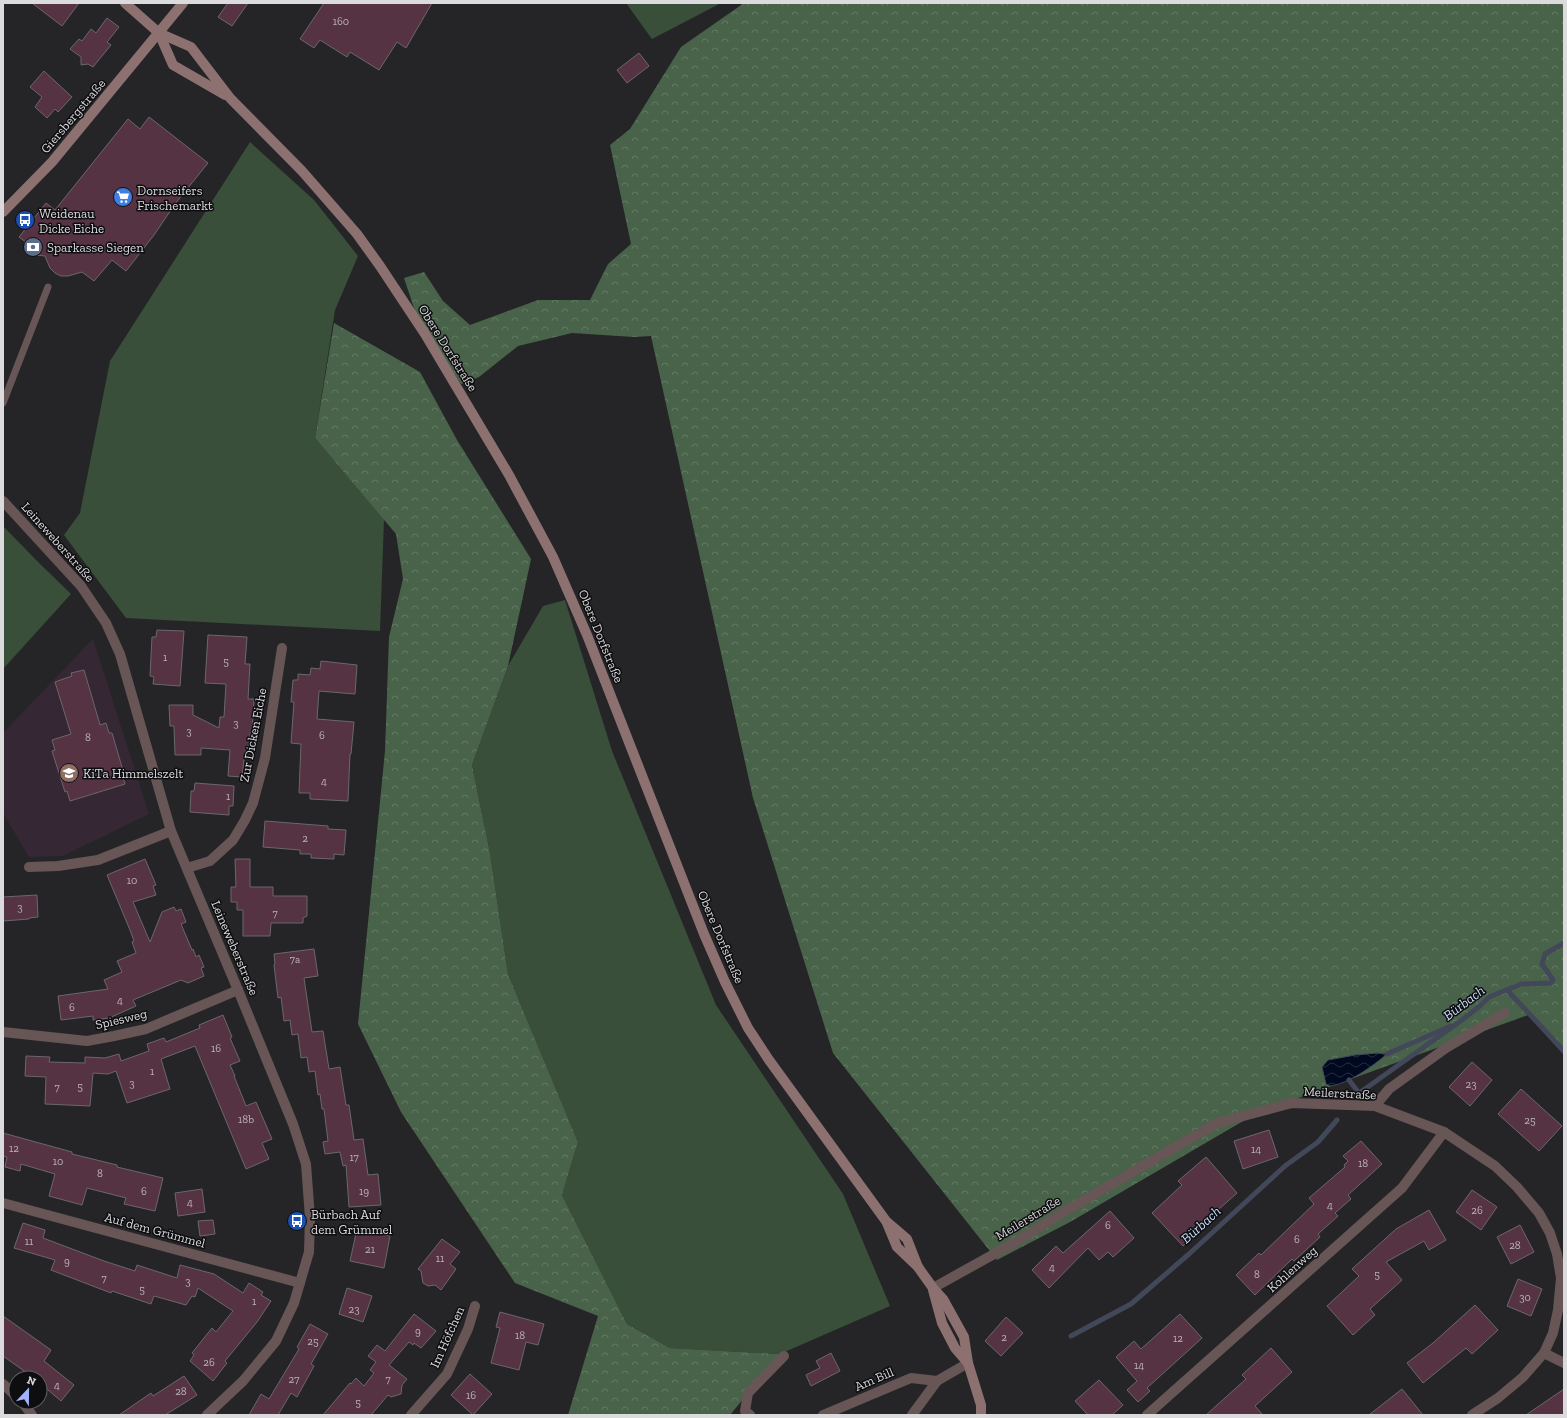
<svg xmlns="http://www.w3.org/2000/svg" width="1567" height="1418" font-family="'Zilla Slab',serif">
	<defs>
		<pattern id="forest-crowns" width="20" height="18" patternUnits="userSpaceOnUse"><rect width="20" height="18" fill="#486349"/><path d="M2 6a3 3 0 1 1 6 0M12 15a3 3 0 1 1 6 0" fill="none" stroke="#627963"/></pattern>
		<pattern id="water-waves" width="16" height="10" patternUnits="userSpaceOnUse"><rect width="16" height="10" fill="#000920"/><path d="M0 5q4-4 8 0t8 0" fill="none" stroke="#252c40"/></pattern>
	</defs>
	<rect width="100%" height="100%" fill="#252528"/>
	<path fill="#362734" d="M93 639 149 814 63 856 29 857 3 813V733Z"/>
	<g fill="#394f3a">
		<path d="M626 3H721L652 39Z"/>
		<path d="M250 142 314 200 358 256 335 310 315 438 384 519 380 631 126 618 64 535 80 513 110 361Z"/>
		<path d="M3 526 38 562 71 594 3 669Z"/>
		<path d="M565 600 612 751 716 1005 843 1194 890 1306 780 1354 670 1348 627 1324 562 1195 578 1142 508 974 490 853 472 765 508 666 543 606Z"/>
	</g>
	<g fill="url(#forest-crowns)">
		<path d="M744 3H1564V1055L1528 1015 1257 1113 1070 1222 997 1260 833 1053 753 798 651 336 634 337 572 333 518 346 479 377 461 384 417 317 404 278 424 272 443 301 470 325 538 300H590L608 264 631 244 610 145 630 129 681 47Z"/>
		<path d="M334 323 420 372 457 440 531 559 508 666 472 765 490 853 508 974 578 1142 562 1195 627 1324 670 1348 780 1354 730 1415H568L598 1316 515 1283 401 1112 358 1024 385 751 389 637 403 579 396 534 315 438Z"/>
	</g>
	<path fill="url(#water-waves)" stroke="#424859" d="M1378 1053 1387 1054C1373 1066 1348 1084 1330 1086L1326 1084 1322 1067 1328 1060 1355 1055Z"/>
	<g fill="none" stroke-linecap="round" stroke-linejoin="round">
		<g stroke="#424859" stroke-width="5">
			<path d="M1507 990 1564 1051"/>
			<path d="M1387 1054 1451 1026"/>
			<path d="M1349 1080 1359 1093"/>
			<path d="M1355 1096 1462 1020 1480 1006 1489 997 1521 984 1551 983 1553 980 1542 964 1545 954 1564 943"/>
			<path d="M1071 1336 1131 1304 1189 1254 1285 1166 1318 1142 1337 1120"/>
		</g>
	</g>
	<g fill="#553342" stroke="#6c6769">
		<path d="M32 3H79L62 26Z"/>
		<path d="M228 3H248L232 26 218 17Z"/>
		<path d="M324 3H432L406 48 397 42 379 70 350 52 347 57 320 40 314 48 300 39Z"/>
		<path d="M107 18 119 27 107 42 111 45 93 67 88 64 81 65V57L70 49 79 39 82 41 91 29 96 33Z"/>
		<path d="M639 53 649 66 627 83 617 70Z"/>
		<path d="M44 71 72 97 58 112 55 109 47 118 35 107 42 97 30 87Z"/>
		<path d="M149 117 208 163 175 204 154 235 126 271 112 260 94 281 82 272 68 276H61L55 273 50 268 45 256 37 255 38 251 19 237 46 203 55 210 128 119 140 129Z"/>
		<path d="M157 630 184 631 180 686 153 684 154 677 150 676 152 637H156Z"/>
		<path d="M208 635 247 637 245 664H250L248 699H254L252 733H250V740H249L248 751H245L242 777 228 776 230 750 201 748V755H175L174 726H170L169 705H193V715L219 728 220 717H224L226 684 205 683Z"/>
		<path d="M321 661 357 665 355 694 319 691 317 719 354 722 351 754H350L348 801 310 799V793H299L301 744 291 743 294 702H291L293 680H298V674L310 675 311 668 320 669Z"/>
		<path d="M84 670 100 725 106 723 109 733H112L124 774 122 775 125 784 70 801 67 791 65 792 52 751 55 750 52 740 71 734 55 682 72 676 71 673Z"/>
		<path d="M195 783 234 786 233 806H229V815L190 812 191 791H194Z"/>
		<path d="M265 821 328 826V829L346 830 344 855 334 854V859L311 858V854H300V850L263 847Z"/>
		<path d="M145 859 156 885 153 886 156 895 133 902 150 942 162 912 174 907 176 911 181 909 186 922 181 924 192 950 193 949 196 957 199 955 204 967 201 968 204 976 188 983 181 980 133 1000 136 1006 109 1018 93 1020V1016L61 1020 58 996 108 989 104 980 122 972 117 961 136 953 132 942 134 941 130 930 107 875Z"/>
		<path d="M235 859H250V887H273V896H307V916L303 918V923H271L270 936H243V910H237V902H231V887H236Z"/>
		<path d="M37 895 38 917 29 918V919L3 921V897Z"/>
		<path d="M314 949 318 976 304 978 312 1032 323 1031 329 1069 340 1067 346 1105H349L354 1140 363 1139 368 1175 378 1174 381 1205 349 1207 346 1165 343 1166 340 1152 325 1154 323 1142 328 1141 324 1109H322L320 1094 318 1095 315 1071 309 1072 307 1057 301 1058 298 1034 292 1035 290 1020 284 1021 281 997 278 998 274 965 275 964 274 954Z"/>
		<path d="M223 1015 232 1037 230 1038 240 1061 230 1065 235 1076H234L246 1106 256 1102 272 1139 262 1143 269 1159 246 1169 195 1046 161 1059 170 1089 127 1103 116 1071 108 1074 93 1073 90 1106 45 1104 46 1077 25 1076 26 1056 50 1057 49 1062 85 1063V1057L105 1058 119 1054 121 1061 149 1051 147 1044 164 1038 166 1042 200 1028 199 1025Z"/>
		<path d="M1472 1062 1492 1080 1470 1106 1449 1087Z"/>
		<path d="M1521 1089 1562 1126 1539 1151 1498 1114Z"/>
		<path d="M1269 1130 1278 1157 1243 1169 1234 1141Z"/>
		<path d="M3 1133 72 1152V1154L117 1165V1167L163 1178 155 1211 124 1204 126 1198 87 1188 82 1205 49 1196 55 1174 21 1164 20 1171 5 1167 7 1157 3 1156Z"/>
		<path d="M1361 1141 1382 1164 1348 1195 1351 1199 1335 1213 1338 1216 1318 1234 1320 1237 1294 1261 1292 1259 1255 1295 1236 1275 1259 1253 1261 1255 1314 1204 1309 1198 1345 1167 1344 1165 1348 1161 1343 1156Z"/>
		<path d="M1206 1157 1237 1193 1200 1226 1202 1228 1183 1246 1152 1213 1182 1185 1178 1181Z"/>
		<path d="M202 1189 205 1212 178 1216 175 1193Z"/>
		<path d="M1472 1190 1497 1207 1481 1230 1456 1212Z"/>
		<path d="M1429 1210 1446 1240 1429 1250 1424 1241 1386 1262 1402 1280 1370 1309 1375 1315 1353 1335 1327 1306 1359 1276 1352 1269 1396 1229Z"/>
		<path d="M1110 1211 1134 1238 1113 1257 1108 1252 1099 1260 1088 1248 1049 1288 1032 1270 1056 1246 1063 1253Z"/>
		<path d="M213 1220 215 1234 200 1236 198 1221Z"/>
		<path d="M23 1223 45 1230 43 1238 104 1261 135 1271 137 1265 177 1278 180 1265 214 1274 243 1293 249 1283 263 1292 261 1295 271 1301 257 1322 225 1361 227 1363 213 1381 190 1361 194 1355 192 1353 212 1328 216 1332 233 1311 198 1288 195 1297 192 1296 186 1305 154 1296 151 1304 112 1291 111 1293 51 1270 55 1260 14 1248Z"/>
		<path d="M1520 1225 1534 1252 1511 1264 1497 1237Z"/>
		<path d="M357 1229 390 1236 384 1268 350 1261Z"/>
		<path d="M442 1239 460 1252 450 1264 456 1269 441 1290 435 1285 428 1286 423 1283 421 1271 418 1269Z"/>
		<path d="M1518 1279 1542 1289 1531 1316 1507 1306Z"/>
		<path d="M347 1288 372 1296 363 1322 339 1314Z"/>
		<path d="M1475 1305 1498 1330 1472 1354 1466 1348 1423 1383 1407 1363 1433 1343Z"/>
		<path d="M500 1312 544 1324 538 1345 526 1342 519 1370 491 1363 500 1328 496 1327Z"/>
		<path d="M414 1314 436 1331 421 1348 414 1343 413 1345 409 1342 389 1365 407 1379 402 1385 401 1394 391 1397 388 1395 371 1415H323L350 1383 351 1384 356 1378 364 1386 374 1373 370 1370 376 1362 368 1356 377 1345 385 1351Z"/>
		<path d="M1180 1314 1202 1338 1147 1388 1150 1391 1138 1402 1127 1390 1137 1381 1116 1357 1134 1341 1141 1349Z"/>
		<path d="M3 1316 51 1350 44 1361 74 1385 61 1401 41 1384 40 1378H34L3 1356Z"/>
		<path d="M1006 1317 1023 1333 1001 1356 985 1341Z"/>
		<path d="M310 1324 328 1334 311 1364 314 1366 297 1397 291 1393 278 1415H249L261 1394 269 1399 299 1349 297 1347Z"/>
		<path d="M1271 1348 1292 1372 1255 1406 1263 1415H1206L1246 1379 1242 1375Z"/>
		<path d="M831 1353 840 1371 811 1386 806 1375 820 1368 816 1361Z"/>
		<path d="M470 1374 492 1394 473 1415 451 1395Z"/>
		<path d="M184 1376 197 1395 178 1407 165 1415H119L151 1393 153 1396Z"/>
		<path d="M1099 1380 1123 1405 1112 1415H1088L1075 1401Z"/>
		<path d="M1402 1389 1423 1415H1369Z"/>
		<path d="M1564 1389V1415H1526Z"/>
	</g>
	<g fill="none" stroke-linecap="round" stroke-linejoin="round">
		<path stroke="#685656" stroke-width="7" d="M3 403 48 287"/>
		<g stroke="#685656" stroke-width="10">
			<path d="M3 501 81 586 106 623 120 654 171 831 238 990 293 1124 306 1164 310 1218 309 1252 294 1303 276 1341 243 1381 207 1415"/>
			<path d="M29 867 58 866 98 860 171 831"/>
			<path d="M187 868 210 861 233 840 245 820 253 803 265 758 282 648"/>
			<path d="M3 1032 87 1041 114 1036 146 1029 238 990"/>
			<path d="M1375 1106 1389 1089 1446 1048 1505 1013"/>
			<path d="M3 1203 300 1283"/>
			<path d="M933 1288 1021 1239 1062 1213 1217 1123 1292 1103 1375 1106 1444 1132 1495 1166 1517 1187 1539 1213 1550 1233 1557 1254 1561 1278 1558 1310 1553 1333 1544 1353 1523 1377 1498 1398 1472 1415"/>
			<path d="M1544 1353 1564 1363"/>
			<path d="M3 1384 16 1396"/>
			<path d="M22 1402 32 1415"/>
			<path d="M411 1415 447 1374 468 1329 475 1306"/>
			<path d="M750 1415 745 1411 748 1393 784 1356"/>
			<path d="M823 1415 911 1378 937 1381"/>
			<path d="M912 1415 937 1381 968 1363"/>
			<path d="M1147 1415 1402 1188 1444 1132"/>
		</g>
		<g stroke="#8d7171" stroke-width="10">
			<path d="M125 3 159 33 191 47 230 98 302 171 357 234 380 266 425 334 509 475 553 557 587 635 704 934 725 982 748 1028 769 1060 886 1221 907 1239 918 1267"/>
			<path d="M159 33 173 65 225 95"/>
			<path d="M3 212 52 162 183 3"/>
			<path d="M887 1223 897 1247 918 1267 933 1288 943 1299 964 1337 968 1363 981 1405V1415"/>
			<path d="M933 1290 942 1323 955 1348 968 1363"/>
		</g>
	</g>
	<defs>
		<g id="supermarket-disc" transform="scale(1)"><circle r="9.5" fill="#3f7fe0" stroke="#0e0e10"/><path d="M-6-5.5h2.5l.6 2H6L4.5 2H-2.5L-4.4-4H-6ZM-1.5 3.2a1.3 1.3 0 1 0 .1 0ZM3 3.2a1.3 1.3 0 1 0 .1 0Z" fill="#fff"/></g>
		<g id="bus-disc" transform="scale(1)"><circle r="9.5" fill="#1a4fb4" stroke="#0e0e10"/><path d="M-5-6H5V4H4V6H2V4H-2V6H-4V4H-5ZM-3.5-4V0h7V-4ZM-3.5 1.2v1.5H-2V1.2ZM2 1.2v1.5H3.5V1.2Z" fill="#fff"/></g>
		<g id="bank-disc" transform="scale(1)"><circle r="9.5" fill="#5c6f8a" stroke="#0e0e10"/><path d="M-6-4H6V4H-6ZM0-2.3a2.3 2.3 0 1 0 0 4.6a2.3 2.3 0 1 0 0-4.6Z" fill="#fff"/></g>
		<g id="school-disc" transform="scale(1)"><circle r="9.5" fill="#8d6e63" stroke="#0e0e10"/><path d="M0-5L7-2L0 1L-7-2ZM-4 1L0 2.5L4 1V4Q0 6-4 4Z" fill="#fff"/></g>
	</defs>
	<g fill-rule="evenodd">
		<use href="#supermarket-disc" x="123" y="197"/>
		<use href="#bus-disc" x="25" y="220"/>
		<use href="#bank-disc" x="33" y="247"/>
		<use href="#school-disc" x="69" y="773"/>
		<use href="#bus-disc" x="297" y="1221"/>
	</g>
	<g text-anchor="middle" dominant-baseline="central" stroke-width="3" stroke-linejoin="round" paint-order="stroke">
		<g font-size="11" fill="#bab1b7">
			<text x="341" y="21">160</text>
			<text x="165" y="657">1</text>
			<text x="226" y="661">5</text>
			<text x="236" y="723">3</text>
			<text x="189" y="731">3</text>
			<text x="322" y="735">6</text>
			<text x="88" y="737">8</text>
			<text x="324" y="781">4</text>
			<text x="228" y="796">1</text>
			<text x="305" y="838">2</text>
			<text x="132" y="880">10</text>
			<text x="20" y="907">3</text>
			<text x="275" y="913">7</text>
			<text x="295" y="959">7a</text>
			<text x="120" y="1000">4</text>
			<text x="72" y="1007">6</text>
			<text x="216" y="1048">16</text>
			<text x="152" y="1071">1</text>
			<text x="132" y="1083">3</text>
			<text x="1471" y="1084">23</text>
			<text x="80" y="1086">5</text>
			<text x="57" y="1087">7</text>
			<text x="246" y="1119">18b</text>
			<text x="1530" y="1120">25</text>
			<text x="14" y="1148">12</text>
			<text x="1256" y="1149">14</text>
			<text x="354" y="1157">17</text>
			<text x="58" y="1161">10</text>
			<text x="1363" y="1163">18</text>
			<text x="100" y="1173">8</text>
			<text x="144" y="1191">6</text>
			<text x="364" y="1191">19</text>
			<text x="190" y="1202">4</text>
			<text x="1330" y="1205">4</text>
			<text x="1477" y="1210">26</text>
			<text x="1108" y="1225">6</text>
			<text x="1297" y="1239">6</text>
			<text x="29" y="1241">11</text>
			<text x="1515" y="1245">28</text>
			<text x="370" y="1249">21</text>
			<text x="440" y="1258">11</text>
			<text x="67" y="1261">9</text>
			<text x="1052" y="1267">4</text>
			<text x="1257" y="1274">8</text>
			<text x="1377" y="1274">5</text>
			<text x="104" y="1278">7</text>
			<text x="188" y="1281">3</text>
			<text x="142" y="1289">5</text>
			<text x="1525" y="1297">30</text>
			<text x="254" y="1301">1</text>
			<text x="354" y="1309">23</text>
			<text x="418" y="1331">9</text>
			<text x="520" y="1335">18</text>
			<text x="1004" y="1337">2</text>
			<text x="1178" y="1338">12</text>
			<text x="313" y="1341">25</text>
			<text x="209" y="1362">26</text>
			<text x="1139" y="1365">14</text>
			<text x="294" y="1379">27</text>
			<text x="388" y="1379">7</text>
			<text x="57" y="1385">4</text>
			<text x="181" y="1391">28</text>
			<text x="471" y="1395">16</text>
			<text x="358" y="1402">5</text>
		</g>
		<g font-size="13" fill="#dbdbde" stroke="#0e0e10">
			<text transform="translate(73 116) rotate(-50)">Giersbergstraße</text>
			<text transform="translate(448 348) rotate(58)">Obere Dorfstraße</text>
			<text transform="translate(58 542) rotate(48)">Leineweberstraße</text>
			<text transform="translate(601 636) rotate(68)">Obere Dorfstraße</text>
			<text transform="translate(253 735) rotate(-79)">Zur Dicken Eiche</text>
			<text transform="translate(721 937) rotate(67)">Obere Dorfstraße</text>
			<text transform="translate(235 948) rotate(67)">Leineweberstraße</text>
			<text transform="translate(121 1019) rotate(-13)">Spiesweg</text>
			<text transform="translate(1340 1093) rotate(3)">Meilerstraße</text>
			<text transform="translate(1028 1218) rotate(-31)">Meilerstraße</text>
			<text transform="translate(155 1230) rotate(15)">Auf dem Grümmel</text>
			<text transform="translate(1292 1269) rotate(-42)">Kohlenweg</text>
			<text transform="translate(447 1337) rotate(-66)">Im Höfchen</text>
			<text transform="translate(874 1379) rotate(-23)">Am Bill</text>
		</g>
		<g font-size="13" fill="#dbdbde" stroke="#0e0e10" text-anchor="start">
			<text x="137" y="190">Dornseifers<tspan x="137" dy="15">Frischemarkt</tspan></text>
			<text x="39" y="213">Weidenau<tspan x="39" dy="15">Dicke Eiche</tspan></text>
			<text x="47" y="247">Sparkasse Siegen</text>
			<text x="83" y="773">KiTa Himmelszelt</text>
			<text x="311" y="1214">Bürbach Auf<tspan x="311" dy="15">dem Grümmel</tspan></text>
		</g>
		<g font-size="14" font-style="italic" fill="#c7defd" stroke="#0e0e10">
			<text transform="translate(1464 1003) rotate(-37)">Bürbach</text>
			<text transform="translate(1201 1225) rotate(-42)">Bürbach</text>
		</g>
	</g>
	<rect width="1567" height="1418" fill="none" stroke="#dbdbde" stroke-width="8"/>
	<g transform="translate(28 1390) rotate(22)"><circle r="19" fill="#0e0e10" stroke="#606062"/>
	<path d="M0-3L7 15L0 10L-7 15Z" fill="#a1b3fd"/>
	<text y="-6" font-size="11" font-weight="bold" text-anchor="middle" fill="#dbdbde">N</text>
	</g>
</svg>
